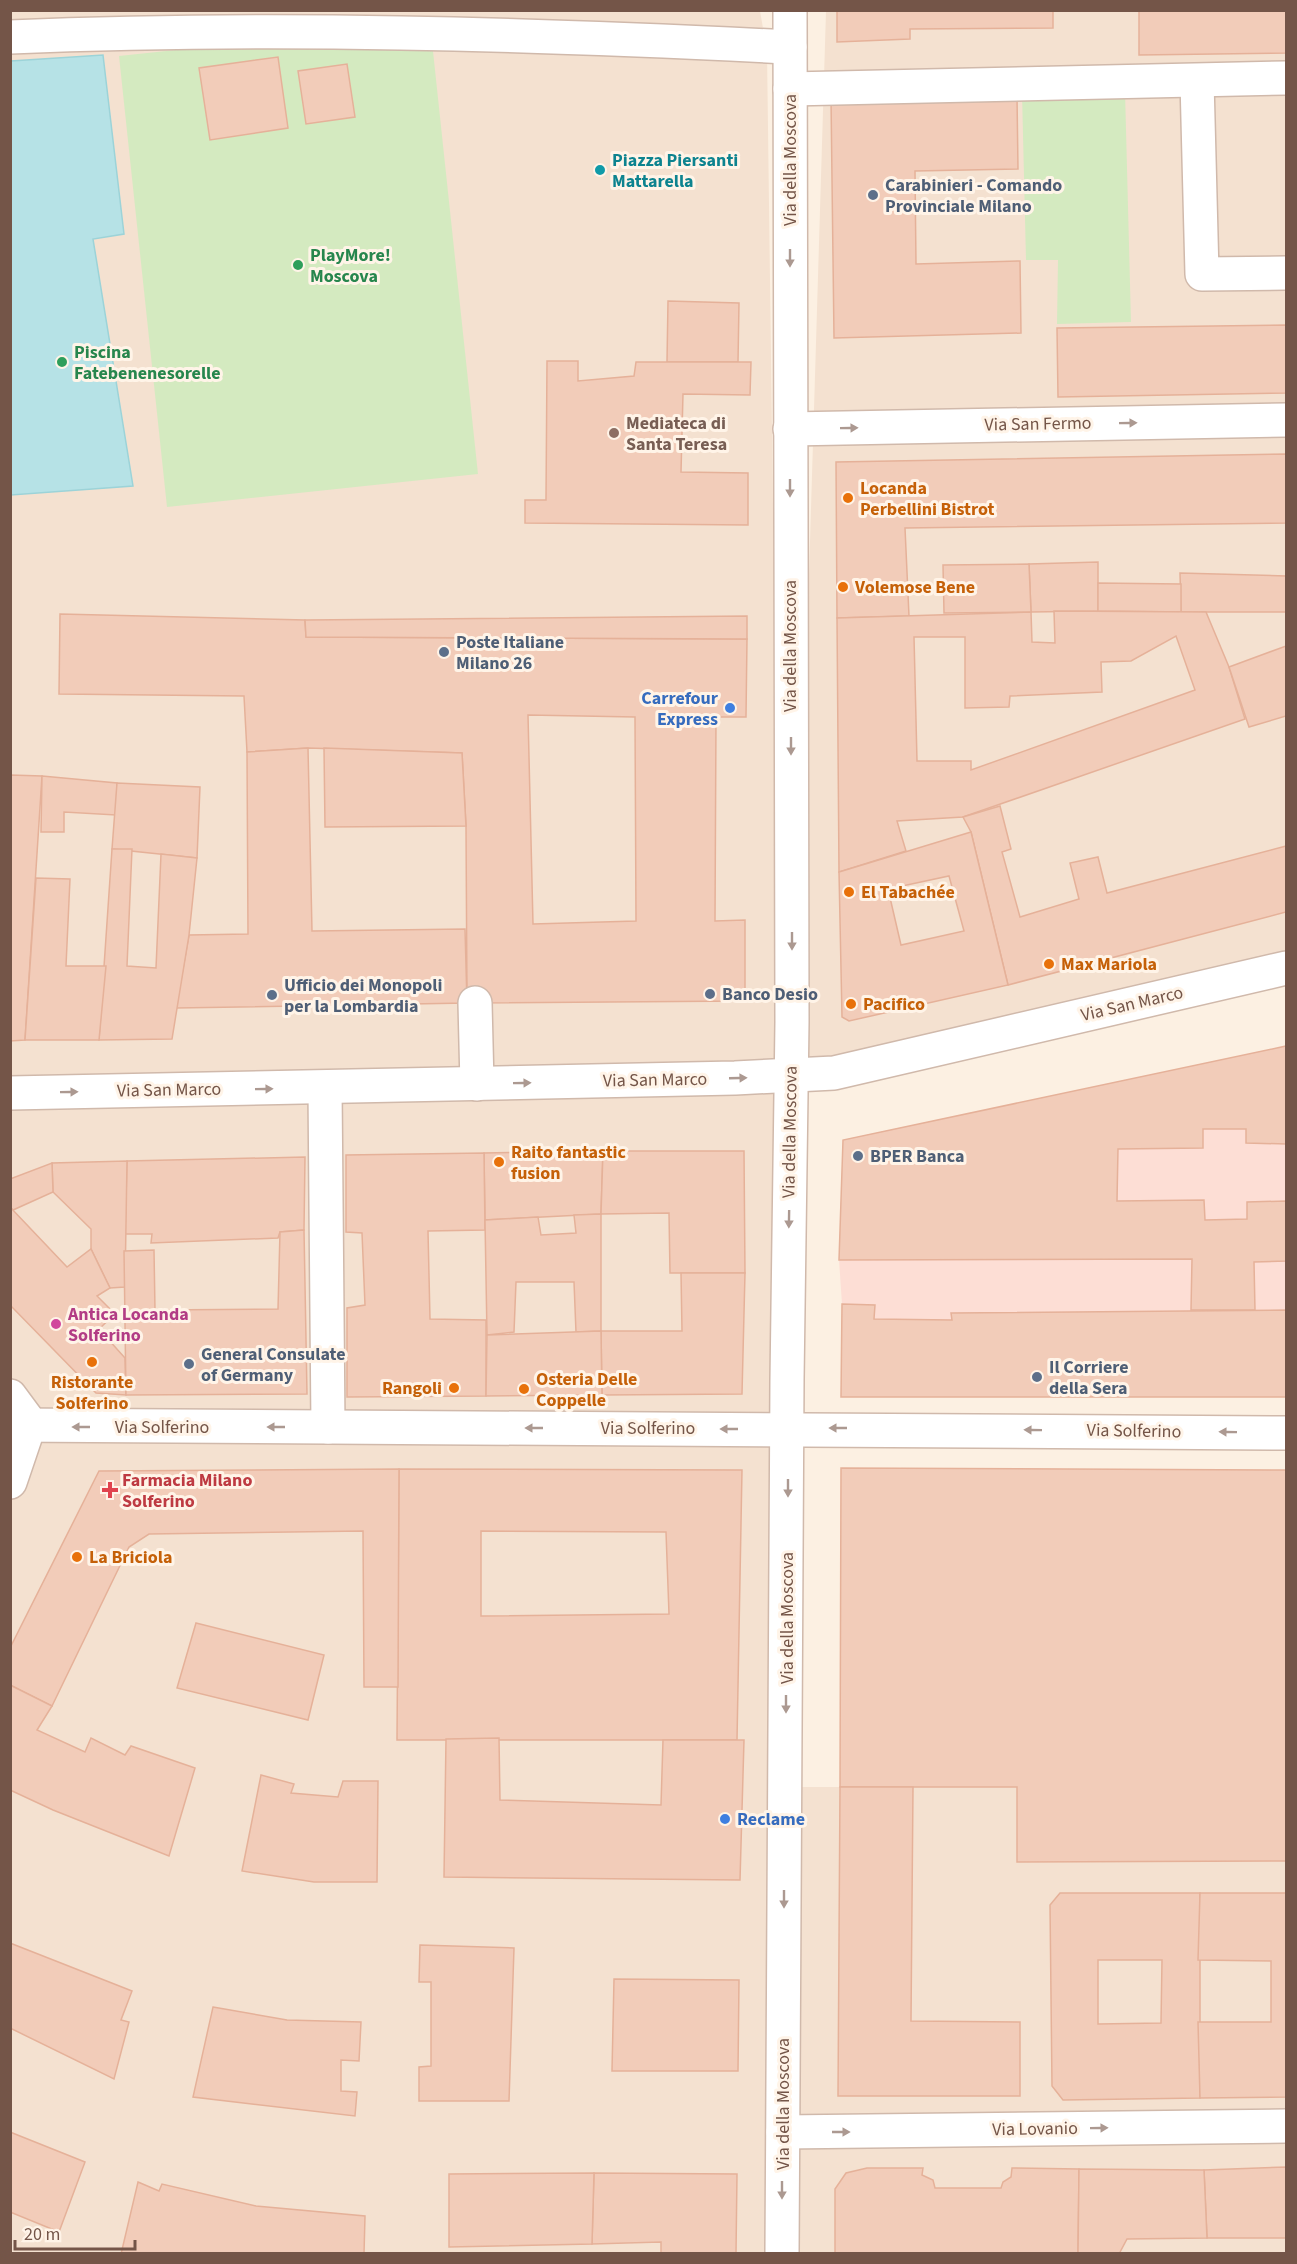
<svg xmlns="http://www.w3.org/2000/svg" width="1297" height="2264" font-family="'Source Sans 3',sans-serif">
	<rect width="100%" height="100%" fill="#fcf0e2"/>
	<g fill="#f4e1d0">
		<path d="M10 11H760L767 51 785 1425 11 1427Z"/>
		<path d="M826 11H1286V962L794 1072Z"/>
		<path d="M11 1432H785L779 2253 11 2254Z"/>
		<path d="M788 1787H1017V1862L1286 1861V2253L786 2254Z"/>
	</g>
	<path fill="#fdded5" d="M1286 1046V1397H841L842 1304 839 1260 843 1140Z"/>
	<g fill="#d4eac0">
		<path d="M430 23 478 474 167 507 119 56Z"/>
		<path d="M1125 91 1131 322 1057 324 1058 260H1026L1022 93Z"/>
	</g>
	<path fill="#b6e2e6" stroke="#9cd3d8" stroke-width="1.5" d="M103 55 124 234 93 239 133 486 11 495V61Z"/>
	<g fill="#f2ccb9" stroke="#e5b199" stroke-width="1.5" fill-rule="evenodd">
		<path d="M837 10H1053V28L910 29V39L837 42Z"/>
		<path d="M1139 10H1286V53L1139 55Z"/>
		<path d="M278 57 288 128 210 140 199 68Z"/>
		<path d="M347 64 355 117 306 124 298 71Z"/>
		<path d="M1017 96 1018 169 915 171 916 264 1020 261 1021 333 834 338 831 99Z"/>
		<path d="M668 301 739 303 738 362H667Z"/>
		<path d="M1286 325V393L1058 397 1057 328Z"/>
		<path d="M547 361H578V381L634 376 636 362H751L750 395 683 394 681 472 748 473V525L525 523V500H546Z"/>
		<path d="M1286 454V523L905 528 909 616 837 618 836 462Z"/>
		<path d="M1098 562V611L1031 612 1029 564Z"/>
		<path d="M1029 564 1031 612 944 613 943 565Z"/>
		<path d="M1180 573 1286 576V612H1181Z"/>
		<path d="M1098 583 1181 584V612L1098 611Z"/>
		<path d="M1054 611 1206 612 1229 667 1245 719 963 817 897 821 906 851 839 872 837 618 1031 612 1032 642 1055 643ZM1176 636 1195 690 971 770V761H917L914 637H965V708L1009 707 1010 696 1102 692 1101 662 1131 661Z"/>
		<path d="M60 614 305 620 306 637 747 639 746 717H716L715 921 745 920V1001L467 1003 466 826 462 753 308 748 247 752 244 696 59 694ZM528 715 635 717 636 921 533 924Z"/>
		<path d="M747 616V639L306 637 305 620Z"/>
		<path d="M1286 646V716L1249 727 1229 667Z"/>
		<path d="M308 748 312 931 465 929 467 1003 176 1008 189 935 248 934 247 752Z"/>
		<path d="M324 748 462 753 466 826 325 827Z"/>
		<path d="M10 775 42 776 25 1040 10 1041Z"/>
		<path d="M42 776 117 783 116 815 64 812V832H41Z"/>
		<path d="M117 783 200 787 197 858 112 849Z"/>
		<path d="M1000 806 1011 849 1002 852 1020 917 1079 899 1070 863 1098 857 1107 893 1286 846V912L1008 985 971 832 963 817Z"/>
		<path d="M971 832 1008 985 849 1021 842 1017 839 872ZM949 876 964 931 901 945 888 889Z"/>
		<path d="M112 849H132L127 966 156 968 161 854 197 858 189 935 172 1039 99 1040Z"/>
		<path d="M36 878 70 879 66 966H106L99 1040H25Z"/>
		<path d="M1286 1046V1144L1246 1143V1129H1203V1148L1118 1149 1117 1201 1204 1200 1205 1220 1247 1219V1202L1286 1201V1261L1254 1262 1255 1310H1191L1192 1259 839 1260 843 1140Z"/>
		<path d="M603 1151 601 1214 485 1220 484 1153Z"/>
		<path d="M603 1151H744L745 1273H670L669 1213 601 1214Z"/>
		<path d="M484 1153 485 1230 428 1231 430 1319 486 1320V1396L347 1397V1308L365 1305 362 1233 346 1232V1155Z"/>
		<path d="M305 1157 304 1230 280 1232 278 1238 151 1243 152 1234H125L127 1161Z"/>
		<path d="M127 1161 125 1287 110 1288 91 1249V1229L53 1192 52 1163Z"/>
		<path d="M52 1163 53 1192 13 1210 10 1207V1179Z"/>
		<path d="M10 1207 67 1267 91 1249 110 1288 97 1296 115 1314 99 1329 125 1358 126 1395 96 1393 10 1305Z"/>
		<path d="M601 1214V1331L576 1332 574 1282H516L514 1332 487 1335 485 1220 538 1217 541 1235 576 1233 574 1215Z"/>
		<path d="M304 1230 307 1394 126 1395 124 1251 154 1250 155 1310 278 1309 280 1232Z"/>
		<path d="M681 1273H745L742 1394 602 1395 601 1331H682Z"/>
		<path d="M842 1304 875 1305 874 1319 952 1320 951 1313 1286 1310V1397H841Z"/>
		<path d="M601 1331 602 1395 486 1396 487 1335Z"/>
		<path d="M841 1468 1286 1470V1861L1017 1862V1787H840Z"/>
		<path d="M399 1469 742 1470 737 1740H397ZM481 1531 666 1532 669 1614 481 1616Z"/>
		<path d="M399 1469 398 1687H364L363 1531 149 1534 129 1547 52 1706 10 1685V1648L99 1471Z"/>
		<path d="M196 1623 324 1655 308 1720 177 1688Z"/>
		<path d="M10 1685 52 1706 37 1730 85 1752 91 1738 125 1755 131 1746 195 1768 169 1856 53 1810 10 1790Z"/>
		<path d="M499 1738 500 1800 661 1805 663 1740H744L740 1880 444 1877 446 1739Z"/>
		<path d="M261 1775 294 1784 291 1793 338 1797 343 1781H378L377 1882H314L242 1871Z"/>
		<path d="M840 1787H913L911 2021 1020 2022V2096H838Z"/>
		<path d="M1060 1893H1200V2098L1063 2100 1052 2086 1050 1905ZM1098 1960H1162L1161 2023 1098 2024Z"/>
		<path d="M1200 1893H1286V2097L1200 2098 1198 2022H1271V1961L1198 1960Z"/>
		<path d="M10 1943 132 1991 121 2020 129 2022 114 2079 10 2028Z"/>
		<path d="M420 1945 514 1948 509 2101H419V2067L431 2066V1982H419Z"/>
		<path d="M614 1979 739 1980 738 2071H612Z"/>
		<path d="M213 2007 287 2020 361 2022 359 2061 341 2060V2091L357 2092 355 2116 193 2097Z"/>
		<path d="M10 2132 85 2162 59 2232 10 2212Z"/>
		<path d="M1286 2167V2238H1207L1204 2170Z"/>
		<path d="M867 2168H923L922 2175 933 2180 935 2188H1001L1003 2182 1011 2177 1012 2168 1079 2169 1078 2254H835V2189L846 2173Z"/>
		<path d="M1079 2169 1204 2170 1207 2238 1127 2239 1119 2254H1078Z"/>
		<path d="M594 2173 737 2174 736 2254H661V2242L592 2244Z"/>
		<path d="M594 2173 592 2244 449 2247V2174Z"/>
		<path d="M138 2182 159 2191 162 2184 256 2206 365 2216 364 2254H121Z"/>
	</g>
	<g fill="none" stroke-linecap="round" stroke-linejoin="round">
		<g stroke="#d0b9ab" stroke-width="36">
			<g id="minor">
				<path d="M10 37C271 26 530 34 790 47"/>
				<path d="M1197 81 1202 274 1286 273"/>
				<path d="M790 89 1286 78"/>
				<path d="M790 429 1286 420"/>
				<path d="M475 1003 477 1084"/>
				<path d="M325 1088 328 1427"/>
				<path d="M10 1093 735 1078 834 1073 1286 968"/>
				<path d="M10 1396 30 1423"/>
				<path d="M10 1425 1286 1433"/>
				<path d="M10 1482 30 1423"/>
				<path d="M783 2132 1286 2126"/>
				<path d="M782 2254 787 1380 792 1022 790 10"/>
			</g>
		</g>
		<use href="#minor" stroke="#fff" stroke-width="33"/>
	</g>
	<defs><path id="oneway-solid" d="M-6-.8H1V-3.2L6.5 0L1 3.2V.8H-6Z" transform="scale(1.5)"/></defs>
	<g fill="#ac9991">
		<use href="#oneway-solid" transform="translate(790 258) rotate(90)"/>
		<use href="#oneway-solid" transform="translate(1128 423) rotate(-1)"/>
		<use href="#oneway-solid" transform="translate(849 428) rotate(-1)"/>
		<use href="#oneway-solid" transform="translate(790 488) rotate(90)"/>
		<use href="#oneway-solid" transform="translate(791 746) rotate(90)"/>
		<use href="#oneway-solid" transform="translate(792 941) rotate(90)"/>
		<use href="#oneway-solid" transform="translate(738 1078) rotate(-2)"/>
		<use href="#oneway-solid" transform="translate(522 1083) rotate(-1)"/>
		<use href="#oneway-solid" transform="translate(264 1089) rotate(-1)"/>
		<use href="#oneway-solid" transform="translate(69 1092) rotate(-1)"/>
		<use href="#oneway-solid" transform="translate(789 1219) rotate(91)"/>
		<use href="#oneway-solid" transform="translate(81 1427) rotate(-180)"/>
		<use href="#oneway-solid" transform="translate(276 1427) rotate(-180)"/>
		<use href="#oneway-solid" transform="translate(534 1428) rotate(-180)"/>
		<use href="#oneway-solid" transform="translate(838 1428) rotate(180)"/>
		<use href="#oneway-solid" transform="translate(729 1429) rotate(-180)"/>
		<use href="#oneway-solid" transform="translate(1033 1430) rotate(-179)"/>
		<use href="#oneway-solid" transform="translate(1228 1432) rotate(-179)"/>
		<use href="#oneway-solid" transform="translate(788 1488) rotate(90)"/>
		<use href="#oneway-solid" transform="translate(786 1704) rotate(90)"/>
		<use href="#oneway-solid" transform="translate(784 1899) rotate(90)"/>
		<use href="#oneway-solid" transform="translate(1099 2128) rotate(-1)"/>
		<use href="#oneway-solid" transform="translate(841 2132)"/>
		<use href="#oneway-solid" transform="translate(782 2190) rotate(90)"/>
	</g>
	<circle fill="#0f9aa8" stroke="#fff4e8" stroke-width="2" cx="600" cy="170" r="6"/>
	<g fill="#5c6f8a" stroke="#fff4e8" stroke-width="2">
		<circle cx="873" cy="195" r="6"/>
		<circle cx="444" cy="652" r="6"/>
		<circle cx="710" cy="994" r="6"/>
		<circle cx="272" cy="995" r="6"/>
		<circle cx="858" cy="1156" r="6"/>
		<circle cx="189" cy="1364" r="6"/>
		<circle cx="1037" cy="1377" r="6"/>
	</g>
	<g fill="#2e9e5b" stroke="#fff4e8" stroke-width="2">
		<circle cx="298" cy="265" r="6"/>
		<circle cx="62" cy="362" r="6"/>
	</g>
	<circle fill="#8d6e63" stroke="#fff4e8" stroke-width="2" cx="614" cy="433" r="6"/>
	<g fill="#e8710a" stroke="#fff4e8" stroke-width="2">
		<circle cx="848" cy="498" r="6"/>
		<circle cx="843" cy="587" r="6"/>
		<circle cx="849" cy="892" r="6"/>
		<circle cx="1049" cy="964" r="6"/>
		<circle cx="851" cy="1004" r="6"/>
		<circle cx="499" cy="1162" r="6"/>
		<circle cx="92" cy="1362" r="6"/>
		<circle cx="454" cy="1388" r="6"/>
		<circle cx="524" cy="1389" r="6"/>
		<circle cx="77" cy="1557" r="6"/>
	</g>
	<g fill="#3f7fe0" stroke="#fff4e8" stroke-width="2">
		<circle cx="730" cy="708" r="6"/>
		<circle cx="725" cy="1819" r="6"/>
	</g>
	<circle fill="#d1479c" stroke="#fff4e8" stroke-width="2" cx="56" cy="1324" r="6"/>
	<path fill="#e0444e" stroke="#fff4e8" stroke-width="2" d="M107 1481h6v6h6v6h-6v6h-6v-6h-6v-6h6z"/>
	<g text-anchor="middle" dominant-baseline="central" stroke-width="6" stroke-linejoin="round" paint-order="stroke">
		<g font-size="18" font-weight="bold" fill="#0d838f" stroke="#fff4e8" text-anchor="start">
			<text x="612" y="160">Piazza Piersanti<tspan x="612" dy="21">Mattarella</tspan></text>
		</g>
		<g font-size="18" fill="#745548" stroke="#fff4e8">
			<text transform="translate(790 160) rotate(-90)">Via della Moscova</text>
			<text transform="translate(1038 424) rotate(-1)">Via San Fermo</text>
			<text transform="translate(790 646) rotate(-90)">Via della Moscova</text>
			<text transform="translate(1132 1004) rotate(-13)">Via San Marco</text>
			<text transform="translate(655 1080) rotate(-1)">Via San Marco</text>
			<text transform="translate(169 1090) rotate(-1)">Via San Marco</text>
			<text transform="translate(790 1132) rotate(-89)">Via della Moscova</text>
			<text x="162" y="1427">Via Solferino</text>
			<text x="648" y="1428">Via Solferino</text>
			<text transform="translate(1134 1431) rotate(1)">Via Solferino</text>
			<text transform="translate(787 1618) rotate(-90)">Via della Moscova</text>
			<text transform="translate(783 2104) rotate(-90)">Via della Moscova</text>
			<text transform="translate(1035 2129) rotate(-1)">Via Lovanio</text>
		</g>
		<g font-size="18" font-weight="bold" fill="#4e5e75" stroke="#fff4e8" text-anchor="start">
			<text x="885" y="185">Carabinieri - Comando<tspan x="885" dy="21">Provinciale Milano</tspan></text>
			<text x="456" y="642">Poste Italiane<tspan x="456" dy="21">Milano 26</tspan></text>
			<text x="284" y="985">Ufficio dei Monopoli<tspan x="284" dy="21">per la Lombardia</tspan></text>
			<text x="722" y="994">Banco Desio</text>
			<text x="870" y="1156">BPER Banca</text>
			<text x="201" y="1354">General Consulate<tspan x="201" dy="21">of Germany</tspan></text>
			<text x="1049" y="1367">Il Corriere<tspan x="1049" dy="21">della Sera</tspan></text>
		</g>
		<g font-size="18" font-weight="bold" fill="#27864d" stroke="#fff4e8" text-anchor="start">
			<text x="310" y="255">PlayMore!<tspan x="310" dy="21">Moscova</tspan></text>
			<text x="74" y="352">Piscina<tspan x="74" dy="21">Fatebenenesorelle</tspan></text>
		</g>
		<g font-size="18" font-weight="bold" fill="#785e54" stroke="#fff4e8" text-anchor="start">
			<text x="626" y="423">Mediateca di<tspan x="626" dy="21">Santa Teresa</tspan></text>
		</g>
		<g font-size="18" font-weight="bold" fill="#c56008" stroke="#fff4e8" text-anchor="start">
			<text x="860" y="488">Locanda<tspan x="860" dy="21">Perbellini Bistrot</tspan></text>
			<text x="855" y="587">Volemose Bene</text>
			<text x="861" y="892">El Tabachée</text>
			<text x="1061" y="964">Max Mariola</text>
			<text x="863" y="1004">Pacifico</text>
			<text x="511" y="1152">Raito fantastic<tspan x="511" dy="21">fusion</tspan></text>
			<text x="536" y="1379">Osteria Delle<tspan x="536" dy="21">Coppelle</tspan></text>
			<text x="92" y="1382" text-anchor="middle">Ristorante<tspan x="92" dy="21">Solferino</tspan></text>
			<text x="442" y="1388" text-anchor="end">Rangoli</text>
			<text x="89" y="1557">La Briciola</text>
		</g>
		<g font-size="18" font-weight="bold" fill="#366cbe" stroke="#fff4e8" text-anchor="end">
			<text x="718" y="698">Carrefour<tspan x="718" dy="21">Express</tspan></text>
			<text x="737" y="1819" text-anchor="start">Reclame</text>
		</g>
		<g font-size="18" font-weight="bold" fill="#b23c85" stroke="#fff4e8" text-anchor="start">
			<text x="68" y="1314">Antica Locanda<tspan x="68" dy="21">Solferino</tspan></text>
		</g>
		<g font-size="18" font-weight="bold" fill="#be3a42" stroke="#fff4e8" text-anchor="start">
			<text x="122" y="1480">Farmacia Milano<tspan x="122" dy="21">Solferino</tspan></text>
		</g>
	</g>
	<rect width="1297" height="2264" fill="none" stroke="#745548" stroke-width="24"/>
	<path d="M15 2240v9h120v-9" fill="none" stroke="#745548" stroke-width="3"/>
	<text x="24" y="2240" font-size="18" fill="#745548" stroke="#fff4e8" stroke-width="4.5" paint-order="stroke">20 m</text>
</svg>
